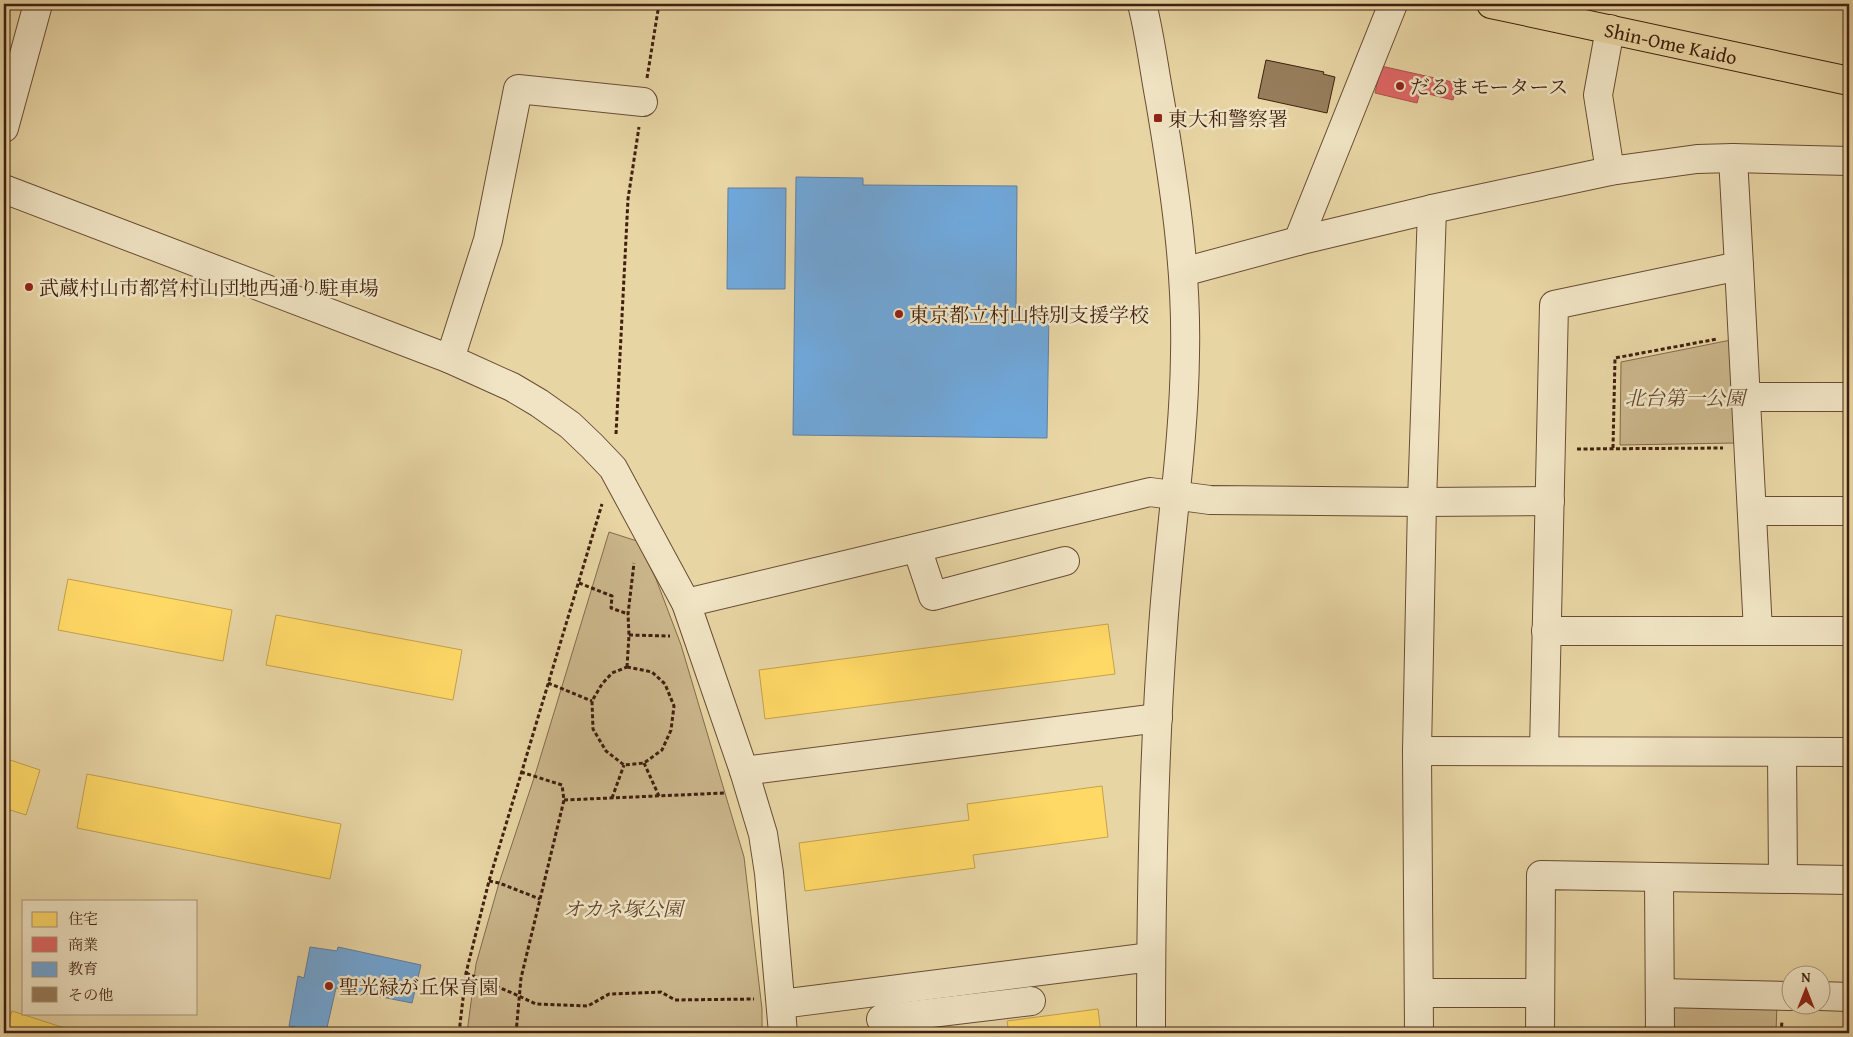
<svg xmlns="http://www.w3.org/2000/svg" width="1853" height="1037" font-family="'Gentium Book Plus','Noto Serif JP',serif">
	<rect width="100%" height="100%" fill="#e8d5a4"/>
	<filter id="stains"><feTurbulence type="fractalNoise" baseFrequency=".004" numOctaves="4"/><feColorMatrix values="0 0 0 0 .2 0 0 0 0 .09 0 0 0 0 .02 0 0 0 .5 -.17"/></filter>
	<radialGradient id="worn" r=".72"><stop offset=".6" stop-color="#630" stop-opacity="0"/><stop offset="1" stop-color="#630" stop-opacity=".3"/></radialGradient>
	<g fill="#cbb68b" stroke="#856a4d">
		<path d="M1731 340 1735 443 1620 445 1621 362Z"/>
		<path d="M609 532 637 541 656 579 681 645 744 857 762 1009V1033H467L476 964 499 883 535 775Z"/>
		<path d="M1669 1001 1777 1003 1776 1033H1668Z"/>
	</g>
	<g fill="#ffd966" stroke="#c5a14c">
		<path d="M68 579 232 610 223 661 58 630Z"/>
		<path d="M276 615 462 650 453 700 266 665Z"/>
		<path d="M1108 624 1115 674 765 719 759 670Z"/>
		<path d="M4 758 40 770 26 815 4 808Z"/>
		<path d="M87 774 341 824 330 879 77 828Z"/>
		<path d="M1102 786 1108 837 973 855 975 868 805 891 799 843 969 820 967 804Z"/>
		<path d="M1098 1009 1101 1033H1009L1007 1021Z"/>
		<path d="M12 1011 80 1033H5Z"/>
	</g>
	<path fill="#e06666" stroke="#b0514c" d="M1381 66 1457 83 1453 100 1420 92 1417 103 1375 93Z"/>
	<g fill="#6fa8dc" stroke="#617f9e">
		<path d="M796 177 863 178V185L1017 186 1016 309 1049 310 1047 438 793 435Z"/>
		<path d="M728 188H786L785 289H727Z"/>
		<path d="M310 947 337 951 338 947 421 965 412 1003 336 988 326 1032 289 1026 298 976 304 978Z"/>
	</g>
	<path fill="#977e5c" stroke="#3f1f0f" d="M1266 60 1324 72 1323 74 1335 77 1327 113 1258 98Z"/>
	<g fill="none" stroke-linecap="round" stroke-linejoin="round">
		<g stroke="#694c34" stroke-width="30">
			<g id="minor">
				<path d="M1142 4C1150 35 1154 69 1160 101 1174 184 1187 269 1185 354 1184 446 1169 537 1163 628 1153 763 1151 898 1151 1033"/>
				<path d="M1610 29 1598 95 1610 171"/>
				<path d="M4 128 38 4"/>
				<path d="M1733 158 1739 266"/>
				<path d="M4 189 450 359 512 387 539 403 570 425 592 446 613 468 686 603 744 771 763 834 769 873 783 1033"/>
				<path d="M1298 241 1393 4"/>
				<path d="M1183 272 1298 241 1432 209 1610 171 1697 159 1733 158 1849 161"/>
				<path d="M450 359 488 240 518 89 643 102"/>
				<path d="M1746 397H1849"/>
				<path d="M1753 511H1849"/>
				<path d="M917 548 933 596 1065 561"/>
				<path d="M686 603 1150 492 1210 500 1422 502 1550 501"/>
				<path d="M1546 631H1849"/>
				<path d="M1417 751 1849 752"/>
				<path d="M1544 751 1554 305 1739 266 1758 631"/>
				<path d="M1782 752 1783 879"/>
				<path d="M744 771 1158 718"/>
				<path d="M1659 877 1660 1033"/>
				<path d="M1419 993H1540"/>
				<path d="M1660 993 1790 996"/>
				<path d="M1820 996 1849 997"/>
				<path d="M781 1004 1151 957"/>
				<path d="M881 1019 1031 1001"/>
				<path d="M1419 1033 1417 751 1422 502 1432 209"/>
				<path d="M1540 1033 1541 875 1849 880"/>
			</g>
		</g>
		<g stroke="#3f1f0f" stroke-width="30">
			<g id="major">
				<path id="s1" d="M1491 4 1849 81"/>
			</g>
		</g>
		<g stroke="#3f1f0f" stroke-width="3" stroke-dasharray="4 2.5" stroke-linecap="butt">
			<path d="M647 78 659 4"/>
			<path d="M616 434 628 199 639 127"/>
			<path d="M1613 448 1615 358 1717 339"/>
			<path d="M1577 449 1723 448"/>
			<path d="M579 583 612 596 611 608 628 614"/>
			<path d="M629 635 670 636"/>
			<path d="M627 667 652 672 665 684 674 706 671 730 662 750 644 763 624 765 606 751 593 729 592 701 602 684 612 673Z"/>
			<path d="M627 667 629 635 628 614 634 563"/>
			<path d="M548 683 592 701"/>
			<path d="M644 763 659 796"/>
			<path d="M612 798 624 765"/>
			<path d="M564 800 725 793"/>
			<path d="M489 881 499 883 540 899"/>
			<path d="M466 973 519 996 536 1004 588 1006 609 994 661 992 675 1000 754 999"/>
			<path d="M459 1033 466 973 489 881 602 504"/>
			<path d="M516 1033 521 978 564 800 562 785 521 772"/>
			<path d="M1781 1033 1782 1021"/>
		</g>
		<use href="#minor" stroke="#f0e4c4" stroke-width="28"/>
		<use href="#major" stroke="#e8d5a4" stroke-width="28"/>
	</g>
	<g fill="#8f2418" stroke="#f0e4c4" stroke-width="2">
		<circle cx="1400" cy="86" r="5"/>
		<rect x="1153" y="113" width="10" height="10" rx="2.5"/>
		<circle cx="29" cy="287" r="5"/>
		<circle cx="899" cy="314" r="5"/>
		<circle cx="329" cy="986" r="5"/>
	</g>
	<g text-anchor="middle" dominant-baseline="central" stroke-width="5" stroke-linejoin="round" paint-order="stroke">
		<g font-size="20" fill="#3f1f0f" stroke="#f0e4c4">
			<text stroke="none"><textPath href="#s1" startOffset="184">Shin-Ome Kaido</textPath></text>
		</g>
		<g font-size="20" fill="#3f1f0f" stroke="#f0e4c4" text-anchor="start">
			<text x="1410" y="86">だるまモータース</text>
			<text x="1168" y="118">東大和警察署</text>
			<text x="39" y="287">武蔵村山市都営村山団地西通り駐車場</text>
			<text x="909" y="314">東京都立村山特別支援学校</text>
			<text x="339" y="986">聖光緑が丘保育園</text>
		</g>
		<g font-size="20" font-style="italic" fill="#62452e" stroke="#f0e4c4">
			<text x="1685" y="397">北台第一公園</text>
			<text x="623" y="908">オカネ塚公園</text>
		</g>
	</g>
	<rect width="1853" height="1037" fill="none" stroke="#e8d5a4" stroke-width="20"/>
	<rect x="5" y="5" width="1843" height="1027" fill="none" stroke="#3f1f0f" stroke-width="2.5"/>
	<rect x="10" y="10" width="1833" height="1017" fill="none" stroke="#3f1f0f"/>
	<rect x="22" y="900" width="175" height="115" fill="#f0e4c4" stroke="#a9957c"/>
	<rect x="32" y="912" width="25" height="15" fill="#ffd966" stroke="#a9957c"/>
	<text x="68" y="924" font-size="15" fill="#3f1f0f">住宅</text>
	<rect x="32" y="937" width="25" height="15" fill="#e06666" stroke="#a9957c"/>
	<text x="68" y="950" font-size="15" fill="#3f1f0f">商業</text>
	<rect x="32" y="962" width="25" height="15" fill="#6fa8dc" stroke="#a9957c"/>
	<text x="68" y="974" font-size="15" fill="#3f1f0f">教育</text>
	<rect x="32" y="987" width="25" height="15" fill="#977e5c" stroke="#a9957c"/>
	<text x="68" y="1000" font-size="15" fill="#3f1f0f">その他</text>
	<g transform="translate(1806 990)"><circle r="24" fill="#f0e4c4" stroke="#a9957c"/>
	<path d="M0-4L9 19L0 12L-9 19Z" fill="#8f2418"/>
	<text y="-8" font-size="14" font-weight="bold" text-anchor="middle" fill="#3f1f0f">N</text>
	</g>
	<rect width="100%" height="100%" filter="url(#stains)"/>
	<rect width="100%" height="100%" fill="url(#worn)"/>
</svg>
